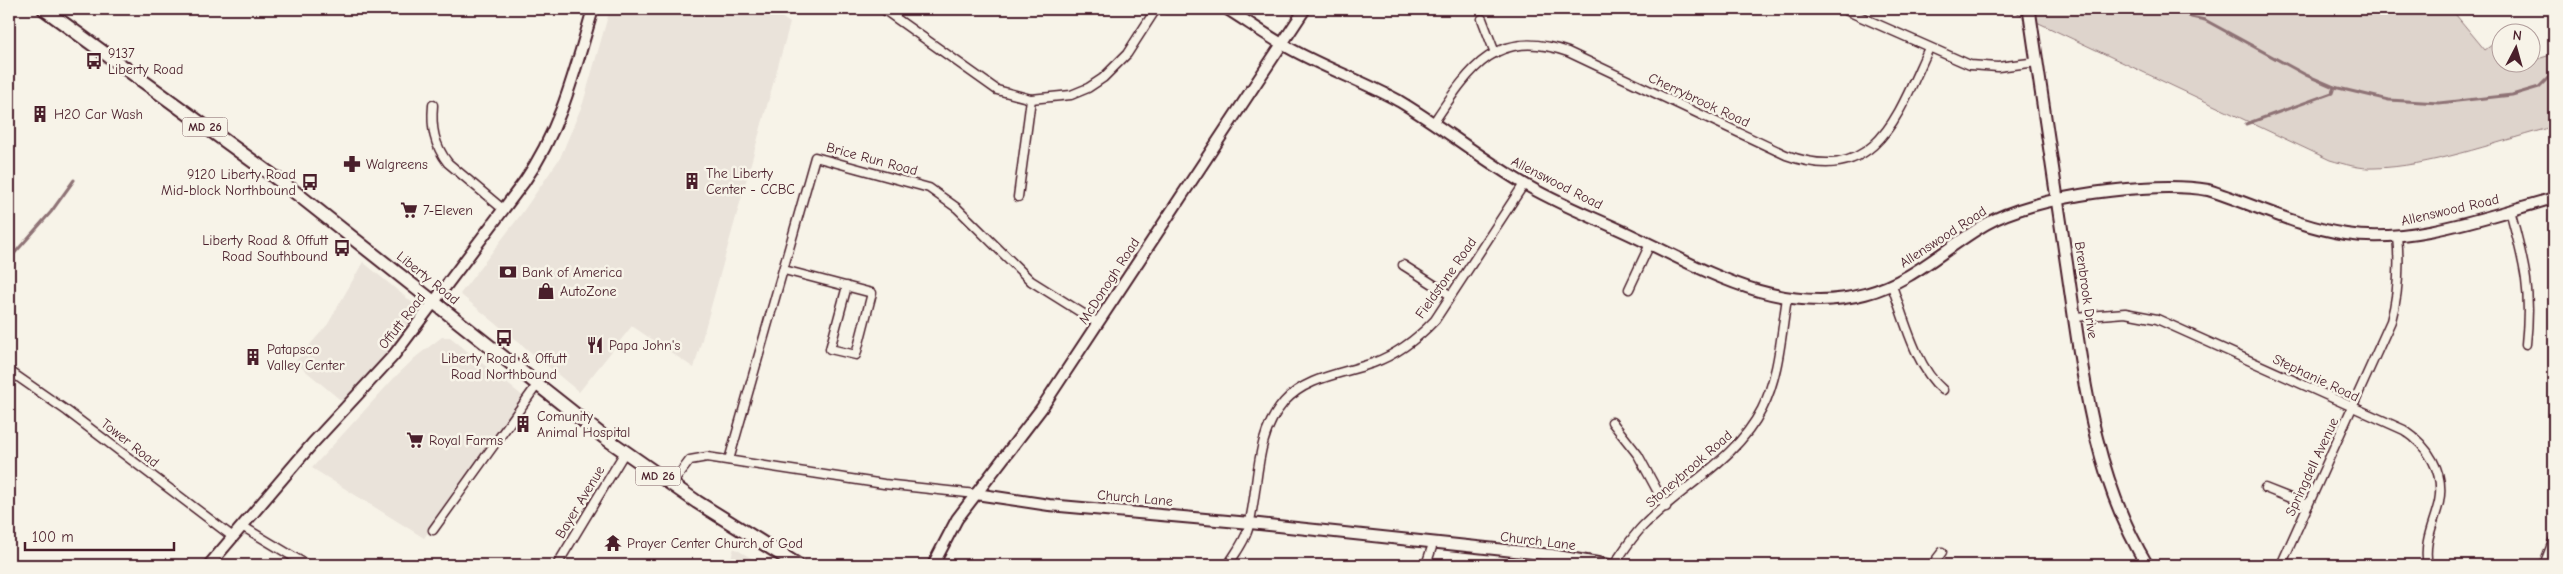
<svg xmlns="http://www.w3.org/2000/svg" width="2563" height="574" font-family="'Comic Neue',sans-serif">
	<rect width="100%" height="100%" fill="#f7f3e8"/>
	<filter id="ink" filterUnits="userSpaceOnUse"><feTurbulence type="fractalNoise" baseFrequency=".02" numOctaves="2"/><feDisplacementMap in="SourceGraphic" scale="10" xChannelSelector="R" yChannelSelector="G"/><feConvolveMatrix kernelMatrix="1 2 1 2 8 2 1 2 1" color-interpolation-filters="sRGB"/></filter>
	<g filter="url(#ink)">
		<g fill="#eae3da">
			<path d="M610 9H770L790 23 694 368 632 326 579 392 460 294 522 213 560 158 583 103Z"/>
			<path d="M363 262 414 304 417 317 344 403 295 362 328 324Z"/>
			<path d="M442 337H450L525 398 424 538 312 468 395 377 417 356Z"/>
			<path d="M734 548 763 565H729Z"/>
		</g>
		<path fill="#ded4cc" stroke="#947a7c" d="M2009 9H2277L2285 12 2288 9H2451L2485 50 2500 39V62H2530L2531 57 2534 60 2554 54V123L2545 129C2494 143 2427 167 2375 168 2360 169 2344 164 2330 160Z"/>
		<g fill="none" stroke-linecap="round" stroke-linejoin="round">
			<g stroke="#8e7275" stroke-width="3">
				<path d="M2176 9 2191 17 2205 20 2306 75 2334 87 2389 100 2439 103 2512 95 2539 87 2554 72"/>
				<path d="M2246 124 2332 93 2334 87"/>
				<path d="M9 264 13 255 51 212 74 180"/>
			</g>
			<g stroke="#4a1f2b" stroke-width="11">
				<g id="minor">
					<path d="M883 9 997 90 1031 99 1071 95 1088 88 1103 78 1127 54 1156 9"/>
					<path d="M1843 9 1970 65 1998 67 2037 62"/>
					<path d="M1482 19 1495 53"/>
					<path d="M433 105C431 127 434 145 448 163L504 210"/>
					<path d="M1434 122C1470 68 1496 27 1568 52L1786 155C1877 188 1898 114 1929 48"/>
					<path d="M1018 197 1031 99"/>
					<path d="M2510 210C2524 263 2532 289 2526 344"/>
					<path d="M1403 265 1450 295"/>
					<path d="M784 270 872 293 856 355 830 349 847 286"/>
					<path d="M1892 286C1904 318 1916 368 1943 390"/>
					<path d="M1629 289 1650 244"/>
					<path d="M2075 317 2125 313 2157 319 2404 430C2428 446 2445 472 2439 502 2434 524 2423 542 2428 565"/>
					<path d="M11 372 67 411 233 537"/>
					<path d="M1612 422 1638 455 1666 507"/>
					<path d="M729 460 815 157 929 188 957 208 1031 281 1098 323"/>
					<path d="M671 485 690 460 707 457 884 484 976 494"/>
					<path d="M2265 488 2308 505"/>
					<path d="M242 526 307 565"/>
					<path d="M433 530 537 385"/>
					<path d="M557 565 625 452"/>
					<path d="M1228 565C1235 554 1245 541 1248 529 1260 486 1253 438 1284 402 1306 377 1342 374 1373 363 1398 354 1417 339 1435 320L1524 184"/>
					<path d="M1426 565 1433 544"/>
					<path d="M1614 565C1624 550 1633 535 1646 523 1685 484 1736 460 1762 409 1779 376 1781 335 1787 298"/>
					<path d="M1932 565 1942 552"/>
					<path d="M2281 565 2391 321C2399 292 2400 266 2397 236"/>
					<path d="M2544 565 2554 539"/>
				</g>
			</g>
			<g stroke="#4a1f2b" stroke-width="14">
				<g id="tertiary">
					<path d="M1227 9C1245 20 1263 33 1282 44 1319 66 1361 80 1399 101 1441 126 1479 157 1521 182 1555 203 1593 217 1629 234 1703 269 1779 317 1865 294 1914 281 1943 249 1986 224 2033 196 2154 180 2208 190 2253 204 2298 227 2346 234 2411 245 2491 215 2554 198"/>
					<path d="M976 494 1049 505 1250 523 1552 555 1609 565"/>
					<path d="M209 565 312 444 394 355 524 182C561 129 575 70 593 9"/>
					<path d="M933 565 957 519 1041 409 1305 9"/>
				</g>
			</g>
			<g stroke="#4a1f2b" stroke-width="15">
				<path id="secondary" d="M2029 9C2041 92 2054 176 2066 260 2082 365 2091 472 2147 565"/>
			</g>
			<g stroke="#4a1f2b" stroke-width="16">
				<path id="primary" d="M44 9 291 189 604 437 697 502 798 565"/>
			</g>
			<use href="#minor" stroke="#f7f3e8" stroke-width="8"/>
			<use href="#tertiary" stroke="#f7f3e8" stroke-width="10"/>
			<use href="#secondary" stroke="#f7f3e8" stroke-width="11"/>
			<use href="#primary" stroke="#f7f3e8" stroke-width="12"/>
		</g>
	</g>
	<defs>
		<g id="bus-bare" transform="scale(1.35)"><path d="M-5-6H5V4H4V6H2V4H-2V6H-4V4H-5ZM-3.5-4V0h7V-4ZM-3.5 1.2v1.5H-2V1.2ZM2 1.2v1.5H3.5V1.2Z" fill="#4a1f2b" stroke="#f7f3e8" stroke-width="2.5" paint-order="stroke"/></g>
		<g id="building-bare" transform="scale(1.35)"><path d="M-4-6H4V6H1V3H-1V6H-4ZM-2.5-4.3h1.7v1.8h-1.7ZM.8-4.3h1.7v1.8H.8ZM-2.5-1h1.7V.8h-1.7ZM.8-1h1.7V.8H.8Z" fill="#4a1f2b" stroke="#f7f3e8" stroke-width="2.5" paint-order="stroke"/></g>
		<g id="pharmacy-bare" transform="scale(1.35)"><path d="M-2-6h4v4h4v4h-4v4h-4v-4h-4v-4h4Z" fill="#4a1f2b" stroke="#f7f3e8" stroke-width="2.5" paint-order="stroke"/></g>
		<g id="supermarket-bare" transform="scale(1.35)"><path d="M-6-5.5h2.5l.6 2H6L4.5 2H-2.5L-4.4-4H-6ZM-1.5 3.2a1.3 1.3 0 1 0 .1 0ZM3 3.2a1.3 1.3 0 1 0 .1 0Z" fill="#4a1f2b" stroke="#f7f3e8" stroke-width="2.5" paint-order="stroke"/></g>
		<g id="bank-bare" transform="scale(1.35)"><path d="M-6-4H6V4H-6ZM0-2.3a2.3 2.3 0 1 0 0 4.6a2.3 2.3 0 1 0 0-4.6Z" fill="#4a1f2b" stroke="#f7f3e8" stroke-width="2.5" paint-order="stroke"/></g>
		<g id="shop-bare" transform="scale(1.35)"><path d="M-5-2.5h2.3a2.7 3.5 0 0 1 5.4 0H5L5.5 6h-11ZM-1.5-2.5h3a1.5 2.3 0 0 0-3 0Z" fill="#4a1f2b" stroke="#f7f3e8" stroke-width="2.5" paint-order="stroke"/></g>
		<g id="restaurant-bare" transform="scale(1.35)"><path d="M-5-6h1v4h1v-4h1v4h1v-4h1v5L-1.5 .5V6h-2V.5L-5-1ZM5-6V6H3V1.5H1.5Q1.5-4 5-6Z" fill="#4a1f2b" stroke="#f7f3e8" stroke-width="2.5" paint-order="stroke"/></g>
		<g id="temple-bare" transform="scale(1.35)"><path d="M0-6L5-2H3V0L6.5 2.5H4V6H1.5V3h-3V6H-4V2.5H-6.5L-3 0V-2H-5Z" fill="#4a1f2b" stroke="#f7f3e8" stroke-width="2.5" paint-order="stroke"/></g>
	</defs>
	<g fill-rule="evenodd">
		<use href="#bus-bare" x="94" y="61"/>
		<use href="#building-bare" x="40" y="114"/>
		<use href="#pharmacy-bare" x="352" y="164"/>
		<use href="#building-bare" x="692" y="181"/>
		<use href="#bus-bare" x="310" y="182"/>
		<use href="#supermarket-bare" x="409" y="210"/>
		<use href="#bus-bare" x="342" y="248"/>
		<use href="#bank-bare" x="508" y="272"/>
		<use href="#shop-bare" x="546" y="291"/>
		<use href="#bus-bare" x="504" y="338"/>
		<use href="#restaurant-bare" x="595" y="345"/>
		<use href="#building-bare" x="253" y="357"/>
		<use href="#building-bare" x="523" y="424"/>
		<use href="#supermarket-bare" x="415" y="440"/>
		<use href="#temple-bare" x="613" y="543"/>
	</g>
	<g text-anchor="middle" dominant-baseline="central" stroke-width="5" stroke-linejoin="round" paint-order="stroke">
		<g fill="#f7f3e8" stroke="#7e5f64" stroke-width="1">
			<rect x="182.5" y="117.5" width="45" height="19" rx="4"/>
			<rect x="635.5" y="466.5" width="45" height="19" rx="4"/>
		</g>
		<g font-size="12" font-weight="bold" fill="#4a1f2b">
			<text x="205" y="127">MD 26</text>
			<text x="658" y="476">MD 26</text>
		</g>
		<g font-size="14" fill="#4a1f2b" stroke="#f7f3e8" text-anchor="start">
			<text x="108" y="53">9137<tspan x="108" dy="16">Liberty Road</tspan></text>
			<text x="54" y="114">H2O Car Wash</text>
			<text x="366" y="164">Walgreens</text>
			<text x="706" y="173">The Liberty<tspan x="706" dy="16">Center - CCBC</tspan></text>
			<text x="296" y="174" text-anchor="end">9120 Liberty Road<tspan x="296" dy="16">Mid-block Northbound</tspan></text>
			<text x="423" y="210">7-Eleven</text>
			<text x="328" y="240" text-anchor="end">Liberty Road &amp; Offutt<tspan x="328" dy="16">Road Southbound</tspan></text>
			<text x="522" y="272">Bank of America</text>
			<text x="560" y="291">AutoZone</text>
			<text x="609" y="345">Papa John's</text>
			<text x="267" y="349">Patapsco<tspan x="267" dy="16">Valley Center</tspan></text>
			<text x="504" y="358" text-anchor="middle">Liberty Road &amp; Offutt<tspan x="504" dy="16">Road Northbound</tspan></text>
			<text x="537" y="416">Comunity<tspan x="537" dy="16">Animal Hospital</tspan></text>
			<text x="429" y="440">Royal Farms</text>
			<text x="627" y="543">Prayer Center Church of God</text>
		</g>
		<g font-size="14" fill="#4a1f2b" stroke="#f7f3e8">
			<text transform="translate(1699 100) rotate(25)">Cherrybrook Road</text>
			<text transform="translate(872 159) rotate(15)">Brice Run Road</text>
			<text transform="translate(1557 183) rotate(27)">Allenswood Road</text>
			<text transform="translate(2450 210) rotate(-13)">Allenswood Road</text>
			<text transform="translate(1943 237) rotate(-33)">Allenswood Road</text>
			<text transform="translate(428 278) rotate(39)">Liberty Road</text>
			<text transform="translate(1446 278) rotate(-55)">Fieldstone Road</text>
			<text transform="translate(1109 281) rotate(-57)">McDonogh Road</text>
			<text transform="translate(2086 290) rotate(82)">Brenbrook Drive</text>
			<text transform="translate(402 321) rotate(-52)">Offutt Road</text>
			<text transform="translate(2316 378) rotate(25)">Stephanie Road</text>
			<text transform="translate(130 443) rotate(38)">Tower Road</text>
			<text transform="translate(2312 467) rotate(-65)">Springdell Avenue</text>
			<text transform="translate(1689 469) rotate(-41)">Stoneybrook Road</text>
			<text transform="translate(1135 498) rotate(5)">Church Lane</text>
			<text transform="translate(580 502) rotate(-59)">Bayer Avenue</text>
			<text transform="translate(1538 541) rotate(7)">Church Lane</text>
		</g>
	</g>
	<rect width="2563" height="574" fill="none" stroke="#f7f3e8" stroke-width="30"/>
	<rect x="15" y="15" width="2533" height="544" fill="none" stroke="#4a1f2b" stroke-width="2" filter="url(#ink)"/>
	<g transform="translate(2516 48) rotate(6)"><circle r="24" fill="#f7f3e8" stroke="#b29e9c"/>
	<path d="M0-4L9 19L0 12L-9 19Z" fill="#4a1f2b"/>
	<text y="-8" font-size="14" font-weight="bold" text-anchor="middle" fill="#4a1f2b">N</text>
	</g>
	<path d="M25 542v8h149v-8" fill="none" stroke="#4a1f2b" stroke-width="2.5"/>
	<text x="32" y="542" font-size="15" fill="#4a1f2b" stroke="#f7f3e8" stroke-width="4" paint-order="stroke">100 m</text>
</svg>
